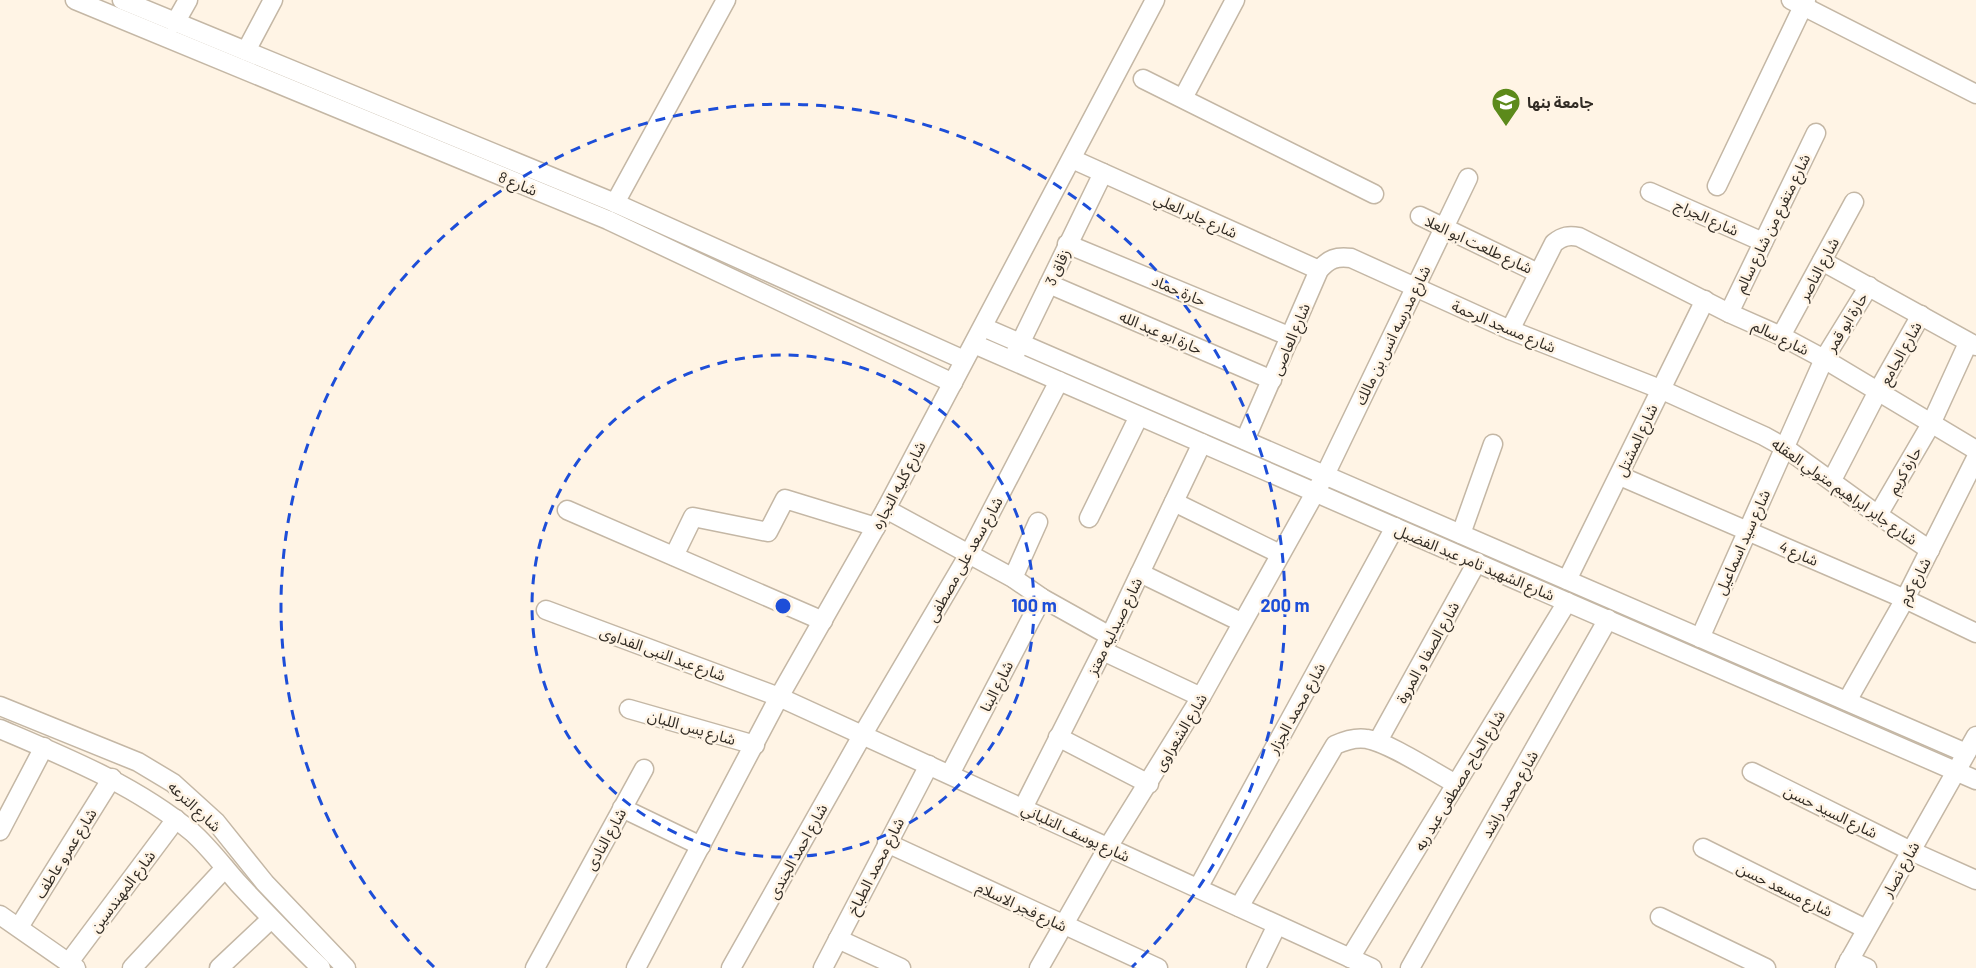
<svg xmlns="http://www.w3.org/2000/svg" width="1976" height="968" font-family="Barlow,'Noto Sans Arabic',sans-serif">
	<rect width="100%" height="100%" fill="#fff4e5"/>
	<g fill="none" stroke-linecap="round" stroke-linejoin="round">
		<g stroke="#c4b7a5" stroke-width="21">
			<g id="minor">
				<path d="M75 0 608 220 953 383"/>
				<path d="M122 0 615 203 964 360"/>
				<path d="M1791 0 1976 94"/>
				<path d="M175 23 188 0"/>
				<path d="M246 51 273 0"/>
				<path d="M1143 79 1374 194"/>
				<path d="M1183 98 1235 0"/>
				<path d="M1072 159 1319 270"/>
				<path d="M1717 186 1806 0"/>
				<path d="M1650 192 1763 242"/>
				<path d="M615 203 726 0"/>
				<path d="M1420 216 1538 273"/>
				<path d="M1067 244 1291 337"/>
				<path d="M1822 261 1976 346"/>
				<path d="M1049 284 1272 380"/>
				<path d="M1729 313 1816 133"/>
				<path d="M983 327 1966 753"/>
				<path d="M1510 330 1554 243C1563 236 1569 235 1579 237L1729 313 1781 336 1824 359 1976 450"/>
				<path d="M1781 336 1854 202"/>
				<path d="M974 344 1976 780"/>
				<path d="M1015 354 1103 173"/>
				<path d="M1245 440 1319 270C1329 259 1336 256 1351 258L1510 330 1660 389 1764 436 1784 447 1878 515 1930 550"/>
				<path d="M1620 476 1905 599 1976 633"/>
				<path d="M1832 480 1878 391 1921 315"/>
				<path d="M1174 502 1280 554"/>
				<path d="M886 509 1013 578 1042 598 1110 636"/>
				<path d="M567 510 823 621"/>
				<path d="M1878 515 1931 424 1968 343"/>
				<path d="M1089 518 1139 416"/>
				<path d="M1461 534 1493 444"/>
				<path d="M674 556 693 517 768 532 785 499 876 527"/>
				<path d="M1140 573 1241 622"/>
				<path d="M1013 578 1038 522"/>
				<path d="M1567 580 1705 300"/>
				<path d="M546 610 779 697 1372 968"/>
				<path d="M1700 638 1824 359 1869 286"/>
				<path d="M1103 651 1201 697"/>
				<path d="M1847 701 1905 599 1976 458"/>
				<path d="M0 706 138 762 173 783 216 822 265 883 346 968"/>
				<path d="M629 709 755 745"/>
				<path d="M0 729C68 758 135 785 192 832 209 847 223 866 238 883 265 912 292 940 321 968"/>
				<path d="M1058 737 1149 784"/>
				<path d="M1378 741 1477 562"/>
				<path d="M1752 772 1911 851 1976 880"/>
				<path d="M950 774 1042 598"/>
				<path d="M622 808 701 846"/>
				<path d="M1023 808 1110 636 1202 443"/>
				<path d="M0 831 44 747"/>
				<path d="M887 843 1158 968"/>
				<path d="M1703 848 1866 929"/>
				<path d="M1198 888 1395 527"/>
				<path d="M1239 907 1335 745C1346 740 1356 737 1367 739 1388 742 1435 773 1456 784"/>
				<path d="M0 915 76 968"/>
				<path d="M1660 917 1766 968"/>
				<path d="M19 927 112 778"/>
				<path d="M838 939 901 968"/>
				<path d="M1350 958 1567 602"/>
				<path d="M1849 960 1867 968"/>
				<path d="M69 962 176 819"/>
				<path d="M132 968 225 868"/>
				<path d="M219 968 271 919"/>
				<path d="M535 968 644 769"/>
				<path d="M636 968 779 697 886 509 1155 0"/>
				<path d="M731 968 863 734 969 554 1059 381"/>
				<path d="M823 968 929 765"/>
				<path d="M1039 968 1108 847 1201 697 1325 475 1468 178"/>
				<path d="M1256 968 1277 925"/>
				<path d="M1410 968 1608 619"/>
				<path d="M1845 968 1976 736"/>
			</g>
		</g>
		<use href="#minor" stroke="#fff" stroke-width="18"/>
	</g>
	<g fill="none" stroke="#1d4ed8" stroke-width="3" stroke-dasharray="10 8">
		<circle cx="783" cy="606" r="251"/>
		<path d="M434 967A502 502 0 1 1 1132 967"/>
	</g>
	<defs>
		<g id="university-pin" transform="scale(1.5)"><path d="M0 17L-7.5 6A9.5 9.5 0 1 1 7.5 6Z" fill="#5c8a1b" stroke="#fff4e5"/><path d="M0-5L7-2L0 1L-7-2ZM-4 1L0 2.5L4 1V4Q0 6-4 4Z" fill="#fff"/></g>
	</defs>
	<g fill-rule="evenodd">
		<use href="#university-pin" x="1506" y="102"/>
	</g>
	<g text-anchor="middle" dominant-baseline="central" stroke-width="5" stroke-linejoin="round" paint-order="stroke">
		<g font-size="15" font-weight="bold" fill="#312b24" stroke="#fff4e5" text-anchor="start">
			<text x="1527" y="102">جامعة بنها</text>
		</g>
		<g font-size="15" fill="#312b24" stroke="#fff4e5">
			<text transform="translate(518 183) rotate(22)">شارع 8</text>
			<text transform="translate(1196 215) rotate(24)">شارع جابر العلي</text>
			<text transform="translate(1707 217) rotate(24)">شارع الجراج</text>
			<text transform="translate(1772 223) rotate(-64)">شارع متفرع من شارع سالم</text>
			<text transform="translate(1479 244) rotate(25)">شارع طلعت ابو العلا</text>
			<text transform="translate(1057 267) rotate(-65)">زقاق 3</text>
			<text transform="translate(1818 269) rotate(-62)">شارع الناصر</text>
			<text transform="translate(1179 290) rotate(23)">حارة حماد</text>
			<text transform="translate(1846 322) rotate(-59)">حارة ابو قمر</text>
			<text transform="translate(1504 326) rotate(23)">شارع مسجد الرحمة</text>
			<text transform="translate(1161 332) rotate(23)">حارة ابو عبد الله</text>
			<text transform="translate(1392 335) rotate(-64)">شارع مدرسه انس بن مالك</text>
			<text transform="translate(1781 337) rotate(26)">شارع سالم</text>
			<text transform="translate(1290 339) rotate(-67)">شارع العاصى</text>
			<text transform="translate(1900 353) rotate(-61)">شارع الجامع</text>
			<text transform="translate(1636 440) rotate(-65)">شارع المشتل</text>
			<text transform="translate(1904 470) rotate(-60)">حارة كريم</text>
			<text transform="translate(898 485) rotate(-62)">شارع كليه التجاره</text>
			<text transform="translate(1845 491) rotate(35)">شارع جابر ابراهيم متولي العقله</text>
			<text transform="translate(1742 542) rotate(-66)">شارع سيد اسماعيل</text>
			<text transform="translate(1799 553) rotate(23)">شارع 4</text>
			<text transform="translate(964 559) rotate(-61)">شارع سعد على مصطفى</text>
			<text transform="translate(1475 562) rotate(23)">شارع الشهيد تامر عبد الفضيل</text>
			<text transform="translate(1914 581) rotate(-62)">شارع كرم</text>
			<text transform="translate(1114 626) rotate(-64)">شارع صيدليه معتز</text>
			<text transform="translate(1427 652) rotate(-61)">شارع الصفا و المروة</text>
			<text transform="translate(663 653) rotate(20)">شارع عبد النبى الفداوى</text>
			<text transform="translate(996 686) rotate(-63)">شارع البنا</text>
			<text transform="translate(1296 708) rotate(-61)">شارع محمد الجزار</text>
			<text transform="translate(692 727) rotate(16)">شارع يس اللبان</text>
			<text transform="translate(1180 732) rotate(-59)">شارع الشعراوى</text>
			<text transform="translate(1459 780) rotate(-59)">شارع الحاج مصطفى عبد ربه</text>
			<text transform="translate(1509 794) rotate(-60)">شارع محمد راشد</text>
			<text transform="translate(195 806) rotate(43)">شارع الترعه</text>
			<text transform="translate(1831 811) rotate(26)">شارع السيد حسن</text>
			<text transform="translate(1076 832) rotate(25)">شارع يوسف التلباني</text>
			<text transform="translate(605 839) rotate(-61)">شارع النادى</text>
			<text transform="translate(797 851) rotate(-61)">شارع احمد الجندى</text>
			<text transform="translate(65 853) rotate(-58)">شارع عمرو عاطف</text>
			<text transform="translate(875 866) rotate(-63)">شارع محمد الطباخ</text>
			<text transform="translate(1900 869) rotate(-61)">شارع نصار</text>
			<text transform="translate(1785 889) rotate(26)">شارع مسعد حسن</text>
			<text transform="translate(122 891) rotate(-53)">شارع المهندسين</text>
			<text transform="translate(1022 906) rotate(25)">شارع فجر الاسلام</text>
		</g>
	</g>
	<circle cx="783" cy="606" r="9" fill="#1d4ed8" stroke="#fff4e5" stroke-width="3"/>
	<g font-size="18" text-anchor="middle" font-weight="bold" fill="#1d4ed8" stroke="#fff4e5" stroke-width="5" stroke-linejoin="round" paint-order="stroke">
		<text x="1034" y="612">100 m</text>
		<text x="1285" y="612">200 m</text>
	</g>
</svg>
